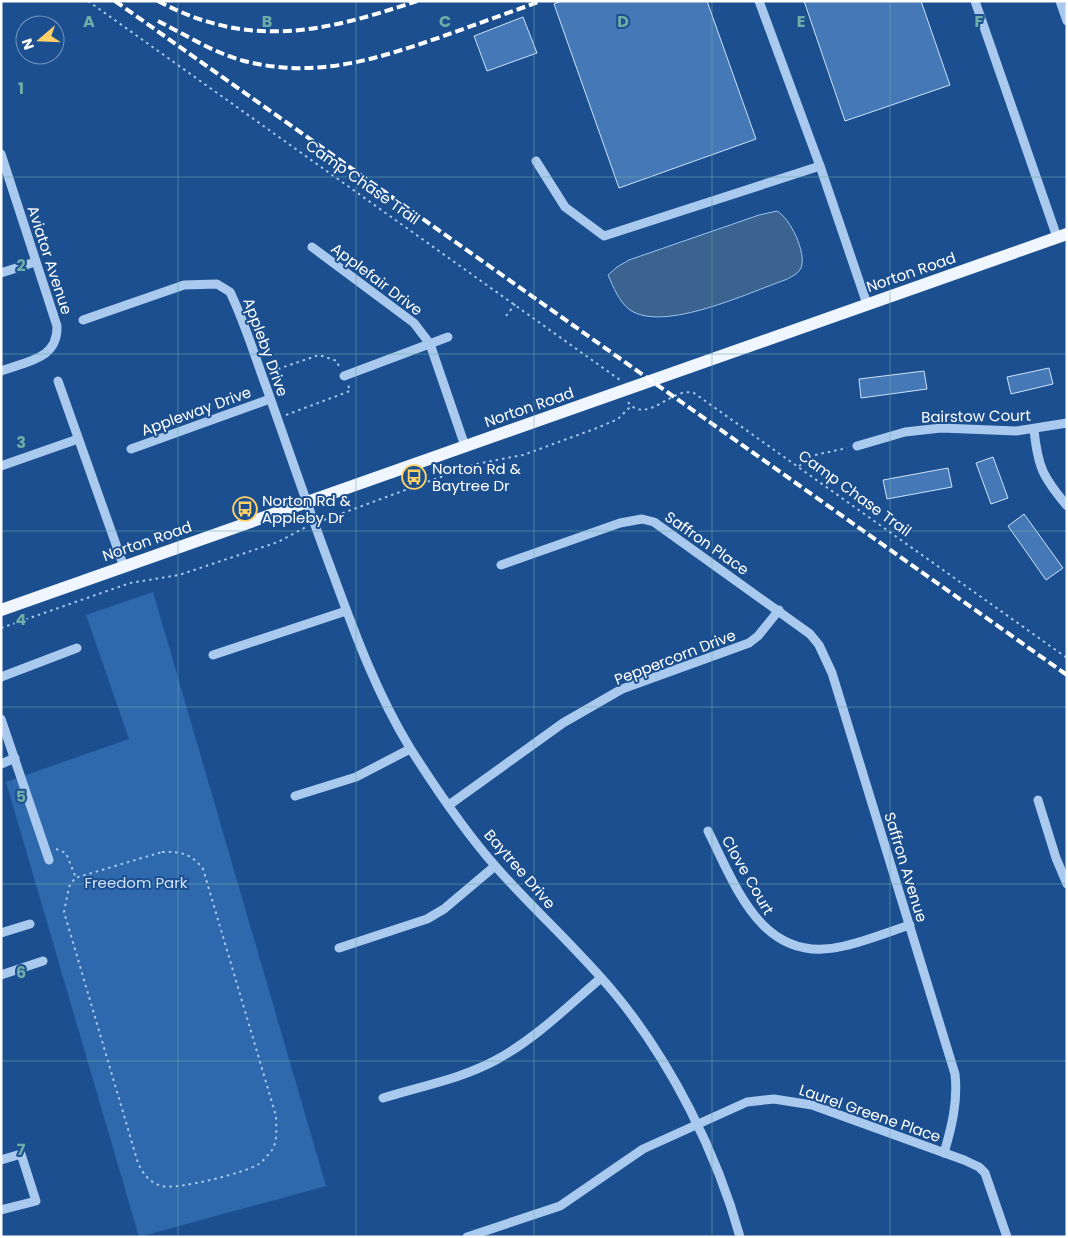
<svg xmlns="http://www.w3.org/2000/svg" width="1068" height="1238" font-family="Poppins,sans-serif">
	<rect width="100%" height="100%" fill="#1b4f8f"/>
	<path fill="#2e69ad" d="M153 592 326 1186 139 1237 6 782 129 739 86 615Z"/>
	<path fill="#3c6290" stroke="#9cc4f0" d="M777 211C790 218 807 253 801 268 798 274 791 277 785 280 750 292 664 333 630 310 619 302 614 288 608 275L617 267 629 260 759 215Z"/>
	<g fill="#4478b7" stroke="#cfe3fa">
		<path d="M561 1H707L756 139 619 188 554 4Z"/>
		<path d="M804 1H921L950 85 845 121Z"/>
		<path d="M523 17 537 53 487 71 474 36Z"/>
		<path d="M1049 368 1053 384 1011 394 1007 377Z"/>
		<path d="M924 371 927 389 861 398 859 379Z"/>
		<path d="M993 457 1008 498 991 504 976 463Z"/>
		<path d="M948 468 952 487 887 499 883 480Z"/>
		<path d="M1024 514 1063 568 1046 580 1008 526Z"/>
	</g>
	<g fill="none" stroke-linecap="round" stroke-linejoin="round">
		<g stroke="#a9c9ee" stroke-width="2" stroke-dasharray="2.5 4" stroke-linecap="butt">
			<path d="M88 1 620 380"/>
			<path d="M506 316 515 304"/>
			<path d="M278 369 319 355 337 361 339 367"/>
			<path d="M628 402C647 426 672 386 694 393L1067 658"/>
			<path d="M286 415 350 391 348 385"/>
			<path d="M799 466 815 455 847 448"/>
			<path d="M324 520 476 464 523 455 597 428 618 419 631 406"/>
			<path d="M1 628 130 583 179 575 278 542 306 527"/>
			<path d="M56 849 66 853 76 878"/>
			<path d="M162 852C180 851 192 854 203 869L276 1116C276 1126 278 1141 272 1150 269 1154 263 1161 259 1164 245 1173 177 1190 162 1186 150 1183 143 1174 138 1163L64 912 69 887 75 878Z"/>
		</g>
		<g stroke="#a9c9ee" stroke-width="9">
			<path d="M759 1 820 166 867 304"/>
			<path d="M975 1 1057 237"/>
			<path d="M1060 1 1067 21"/>
			<path d="M1 154 57 326C58 359 28 361 1 371"/>
			<path d="M536 161 565 207 604 236 820 166"/>
			<path d="M312 247 414 323 430 344 465 446"/>
			<path d="M1 273 35 262"/>
			<path d="M83 320 184 285 217 284 230 292C245 323 255 357 267 389 289 451 310 513 333 574 355 634 377 694 410 748 436 789 465 832 497 868 535 911 579 950 616 995 671 1062 717 1153 740 1237"/>
			<path d="M344 376 448 337"/>
			<path d="M58 381 124 567"/>
			<path d="M1034 430C1038 468 1043 477 1067 506"/>
			<path d="M857 446 905 432 941 428 1016 431 1067 423"/>
			<path d="M131 449 270 399"/>
			<path d="M1 466 78 439"/>
			<path d="M501 565 620 523 642 519 654 522 810 634 819 645 832 673 955 1074C958 1101 952 1126 944 1153"/>
			<path d="M213 655 346 611"/>
			<path d="M1 677 77 648"/>
			<path d="M1 719 49 860"/>
			<path d="M1 764 15 758"/>
			<path d="M295 796 356 777 410 749"/>
			<path d="M1038 800 1056 858 1067 884"/>
			<path d="M449 805 563 723 622 689 749 643 758 636 779 610"/>
			<path d="M708 831C737 889 763 966 844 946 866 941 888 932 910 925"/>
			<path d="M1 933 30 924"/>
			<path d="M339 948 427 919 444 909 495 866"/>
			<path d="M1 975 43 961"/>
			<path d="M383 1098C421 1086 461 1079 496 1060 535 1039 567 1007 601 978"/>
			<path d="M1 1160 21 1154 36 1201 1 1210"/>
			<path d="M467 1237 560 1206 643 1149 747 1102 774 1099 812 1105 964 1160 979 1167 985 1173 1007 1237"/>
		</g>
		<path stroke="#f0f6ff" stroke-width="12" d="M1 610 1067 234"/>
		<g stroke="#fff" stroke-width="4" stroke-dasharray="9 4" stroke-linecap="butt">
			<path d="M115 1 1067 675"/>
			<path d="M158 1C250 50 324 32 417 1"/>
			<path d="M158 21C186 35 214 53 244 61 316 79 373 60 441 37 474 25 508 13 541 1"/>
		</g>
	</g>
	<path fill="none" stroke="#6fada8" stroke-width="1" stroke-opacity="0.55" d="M178 1V1237M356 1V1237M534 1V1237M712 1V1237M890 1V1237M1 177H1067M1 354H1067M1 531H1067M1 707H1067M1 884H1067M1 1061H1067"/>
	<defs>
		<g id="bus-ring" transform="scale(1.25)"><circle r="9.5" fill="#1b4f8f" stroke="#ffd166" stroke-width="1.5"/><path d="M-5-6H5V4H4V6H2V4H-2V6H-4V4H-5ZM-3.5-4V0h7V-4ZM-3.5 1.2v1.5H-2V1.2ZM2 1.2v1.5H3.5V1.2Z" fill="#ffd166"/></g>
	</defs>
	<g fill-rule="evenodd">
		<use href="#bus-ring" x="414" y="477"/>
		<use href="#bus-ring" x="245" y="509"/>
	</g>
	<g text-anchor="middle" dominant-baseline="central" stroke-width="4" stroke-linejoin="round" paint-order="stroke">
		<g font-size="15" fill="#fff" stroke="#1b4f8f">
			<text transform="translate(363 182) rotate(35)">Camp Chase Trail</text>
			<text transform="translate(50 260) rotate(72)">Aviator Avenue</text>
			<text transform="translate(911 272) rotate(-19)">Norton Road</text>
			<text transform="translate(377 279) rotate(37)">Applefair Drive</text>
			<text transform="translate(266 347) rotate(70)">Appleby Drive</text>
			<text transform="translate(529 407) rotate(-19)">Norton Road</text>
			<text transform="translate(196 411) rotate(-20)">Appleway Drive</text>
			<text transform="translate(976 416) rotate(-1)">Bairstow Court</text>
			<text transform="translate(855 493) rotate(36)">Camp Chase Trail</text>
			<text transform="translate(147 541) rotate(-19)">Norton Road</text>
			<text transform="translate(707 543) rotate(35)">Saffron Place</text>
			<text transform="translate(675 657) rotate(-21)">Peppercorn Drive</text>
			<text transform="translate(906 867) rotate(73)">Saffron Avenue</text>
			<text transform="translate(520 869) rotate(49)">Baytree Drive</text>
			<text transform="translate(748 875) rotate(60)">Clove Court</text>
			<text transform="translate(870 1113) rotate(19)">Laurel Greene Place</text>
		</g>
		<g font-size="15" fill="#fff" stroke="#1b4f8f" text-anchor="start">
			<text x="432" y="468">Norton Rd &amp;<tspan x="432" dy="17">Baytree Dr</tspan></text>
			<text x="262" y="500">Norton Rd &amp;<tspan x="262" dy="17">Appleby Dr</tspan></text>
		</g>
		<g font-size="15" fill="#cfe3fa" stroke="#1b4f8f">
			<text x="136" y="882">Freedom Park</text>
		</g>
	</g>
	<g font-size="16" text-anchor="middle" font-weight="bold" fill="#6fada8" stroke="#1b4f8f" stroke-width="4" stroke-linejoin="round" paint-order="stroke">
		<text x="89" y="27">A</text>
		<text x="267" y="27">B</text>
		<text x="445" y="27">C</text>
		<text x="623" y="27">D</text>
		<text x="801" y="27">E</text>
		<text x="979" y="27">F</text>
		<text x="21" y="94">1</text>
		<text x="21" y="271">2</text>
		<text x="21" y="448">3</text>
		<text x="21" y="625">4</text>
		<text x="21" y="802">5</text>
		<text x="21" y="978">6</text>
		<text x="21" y="1155">7</text>
	</g>
	<rect width="1068" height="1238" fill="none" stroke="#ffffff" stroke-width="5"/>
	<g transform="translate(40 40) rotate(251)"><circle r="24" fill="#1b4f8f" stroke="#7695bc"/>
	<path d="M0-4L9 19L0 12L-9 19Z" fill="#ffd166"/>
	<text y="-8" font-size="14" font-weight="bold" text-anchor="middle" fill="#ffffff">N</text>
	</g>
</svg>
